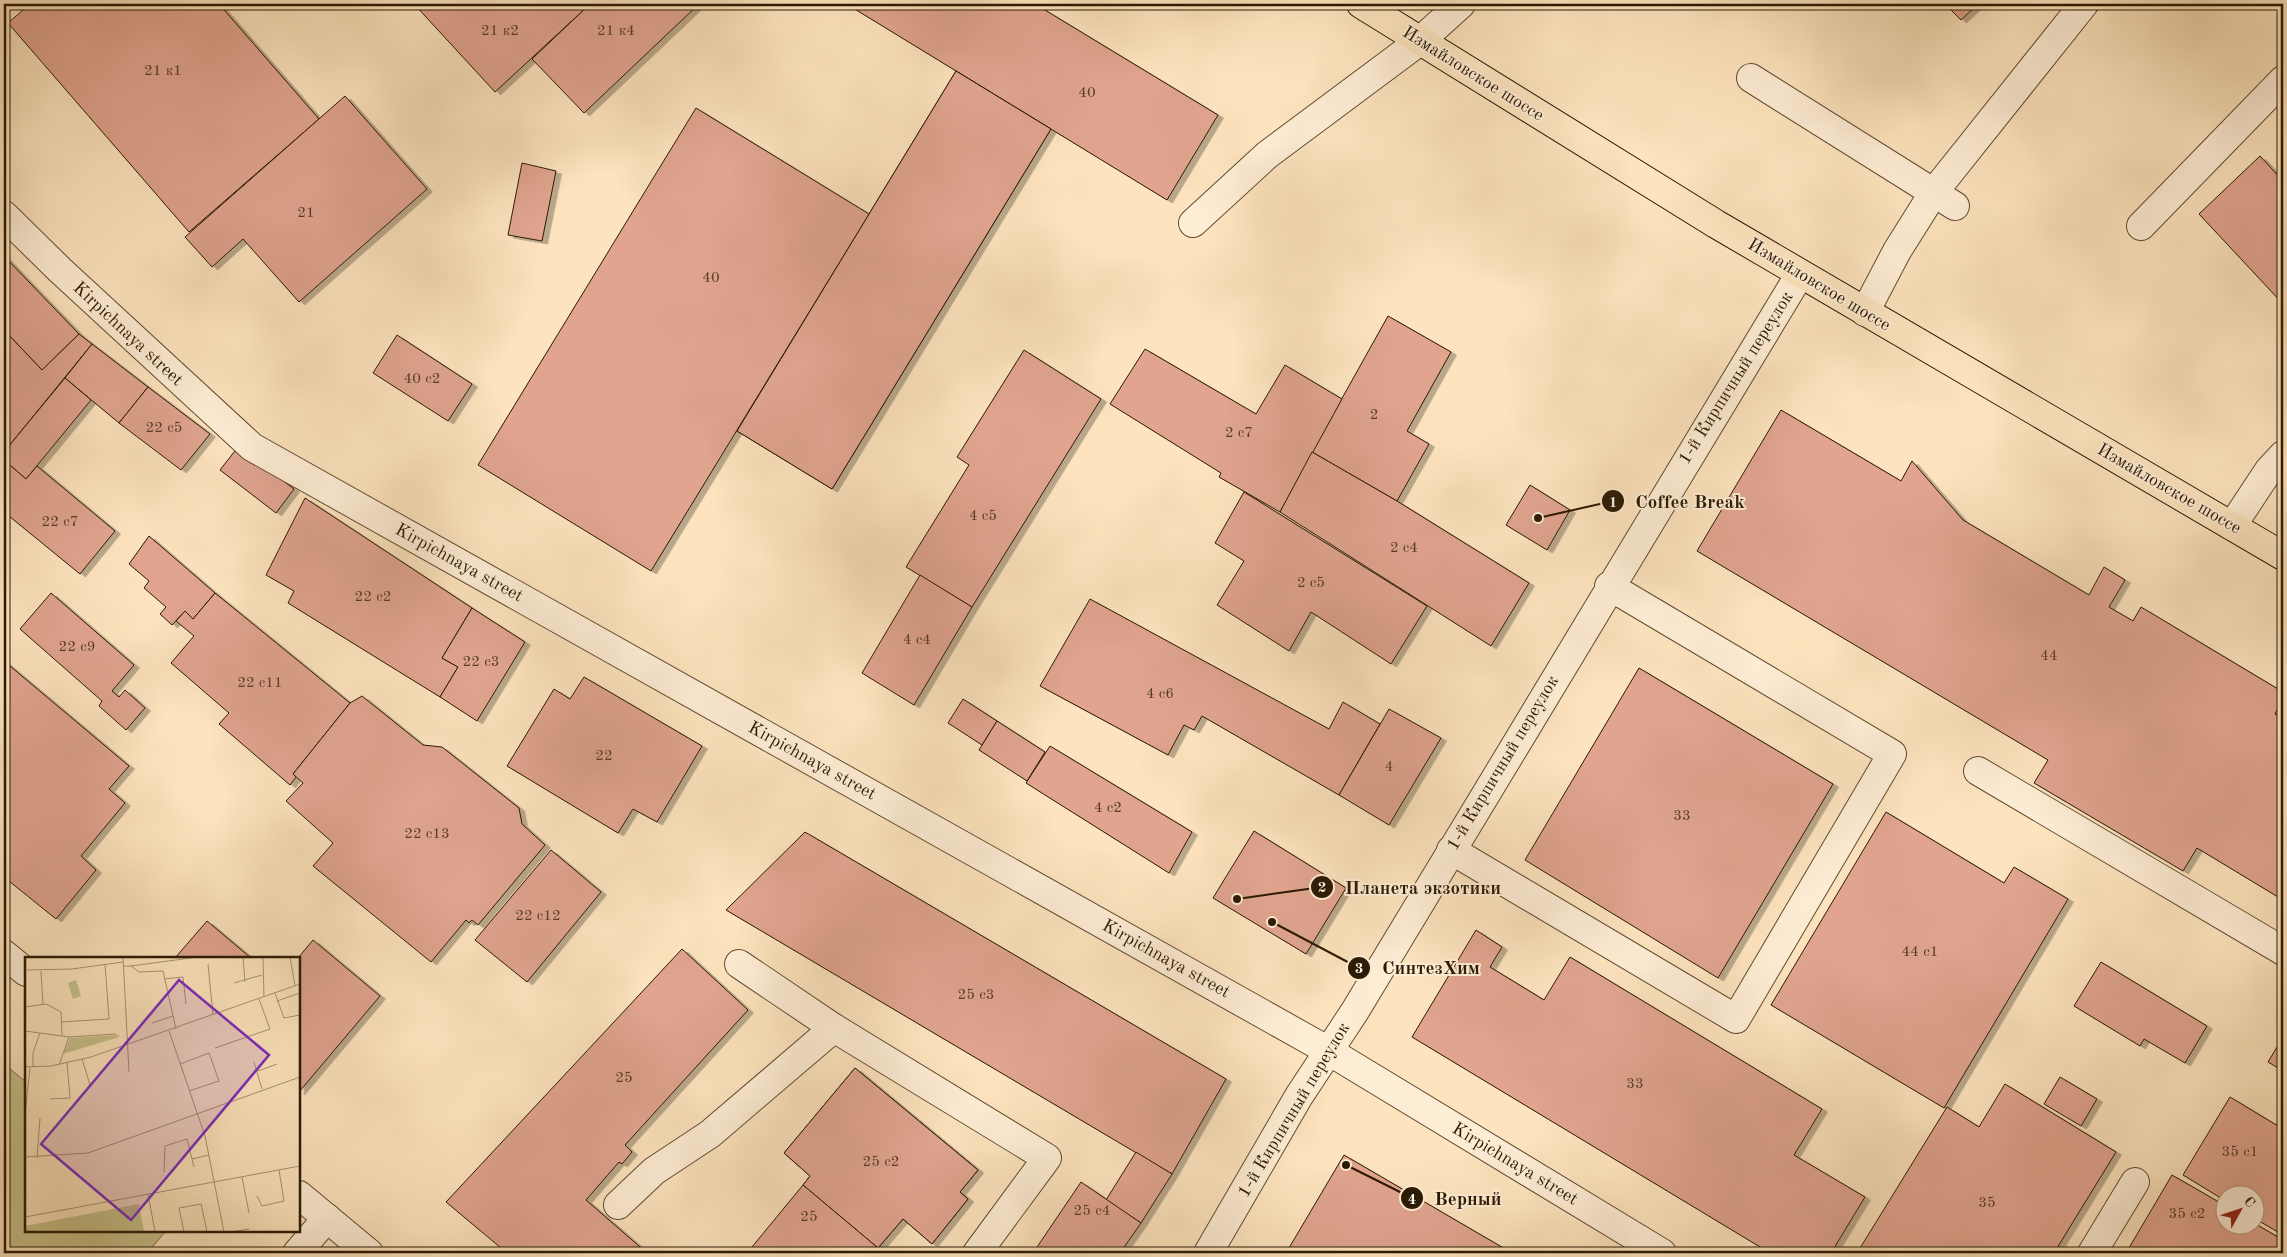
<svg xmlns="http://www.w3.org/2000/svg" width="2287" height="1257" font-family="'Old Standard TT',serif">
	<defs>
		<filter id="shadow"><feDropShadow dx="5.5" dy="3" stdDeviation="0" flood-color="#0004"/></filter>
	</defs>
	<rect width="100%" height="100%" fill="#fde4be"/>
	<filter id="stains"><feTurbulence type="fractalNoise" baseFrequency=".004" numOctaves="4"/><feColorMatrix values="0 0 0 0 .2 0 0 0 0 .09 0 0 0 0 .02 0 0 0 .5 -.17"/></filter>
	<radialGradient id="worn" r=".72"><stop offset=".6" stop-color="#630" stop-opacity="0"/><stop offset="1" stop-color="#630" stop-opacity=".3"/></radialGradient>
	<path fill="#c7c28c" stroke="#796e48" d="M4 1064 26 1082V1231H166L147 1253H4Z"/>
	<g fill="#e0a48f" stroke="#2b1a03" filter="url(#shadow)">
		<path d="M30 4H219L319 119 189 232 8 23Z"/>
		<path d="M414 4H590L495 92Z"/>
		<path d="M590 4H699L584 113 532 59Z"/>
		<path d="M855 4H1035L1218 115 1167 200 853 8Z"/>
		<path d="M1945 4H1978L1961 20Z"/>
		<path d="M956 71 1051 129 832 489 737 431Z"/>
		<path d="M956 71 1051 129 832 489 737 431Z"/>
		<path d="M345 96 427 189 299 302 243 239 212 267 185 237Z"/>
		<path d="M696 108 869 214 651 571 478 465Z"/>
		<path d="M2260 156 2283 181V304L2199 214Z"/>
		<path d="M522 163 556 171 542 241 508 235Z"/>
		<path d="M4 256 79 334 42 370 4 330Z"/>
		<path d="M1388 316 1451 352 1407 431 1429 444 1397 501 1312 452Z"/>
		<path d="M4 330 42 370 79 334 92 344 4 452Z"/>
		<path d="M397 335 472 384 448 421 373 373Z"/>
		<path d="M92 344 148 387 119 423 65 378Z"/>
		<path d="M1145 349 1256 414 1285 365 1342 399 1280 512 1219 477 1221 473 1110 404Z"/>
		<path d="M1024 350 1101 399 972 607 906 567 969 465 957 457Z"/>
		<path d="M65 378 91 400 26 479 4 460V452Z"/>
		<path d="M148 387 210 434 181 470 119 423Z"/>
		<path d="M1781 410 1901 481 1912 461 1963 520 2089 595 2104 567 2125 580 2109 607 2133 621 2141 607 2283 692V699L2275 714 2283 719V900L2197 848 2183 871 2034 783 2048 760 1697 551Z"/>
		<path d="M238 447 294 489 276 513 220 470Z"/>
		<path d="M1312 452 1397 501 1529 583 1491 646 1280 512Z"/>
		<path d="M4 460 26 479 37 466 115 531 80 574 4 512Z"/>
		<path d="M1530 485 1570 510 1547 550 1506 525Z"/>
		<path d="M1244 492 1427 606 1391 664 1311 612 1289 651 1217 605 1244 561 1215 543Z"/>
		<path d="M305 498 472 608 442 658 458 667 440 697 288 603 294 591 266 575Z"/>
		<path d="M149 536 215 593 193 619 185 611 172 625 160 614 166 607 144 588 149 581 129 564Z"/>
		<path d="M920 575 972 607 914 705 862 673Z"/>
		<path d="M51 593 134 665 112 691 119 697 125 690 145 708 126 730 99 706 102 701 20 629Z"/>
		<path d="M215 593 350 703 293 774 296 777 290 785 219 724 229 713 171 663 194 636 176 621 185 611 193 619Z"/>
		<path d="M1090 599 1329 729 1343 702 1380 724 1339 795 1202 716 1194 730 1184 725 1168 755 1040 686Z"/>
		<path d="M472 608 525 642 477 721 440 697 458 667 442 658Z"/>
		<path d="M4 661 129 766 109 789 125 803 81 856 96 870 56 919 4 877Z"/>
		<path d="M1639 668 1833 784 1718 978 1525 860Z"/>
		<path d="M584 677 702 746 657 822 633 809 618 833 507 766 554 689 570 699Z"/>
		<path d="M362 696 423 745 442 747 519 808 522 824 545 845 478 925 472 920 469 923 466 920 431 962 313 866 333 843 286 801 303 783 293 774 350 703Z"/>
		<path d="M963 699 997 721 982 745 948 723Z"/>
		<path d="M1389 709 1441 738 1389 825 1339 795Z"/>
		<path d="M997 721 1045 752 1027 781 979 750Z"/>
		<path d="M1050 746 1192 832 1169 873 1026 783Z"/>
		<path d="M1886 812 2004 883 2014 867 2068 899 1944 1108 1771 1005Z"/>
		<path d="M1254 831 1346 888 1306 954 1213 898Z"/>
		<path d="M805 832 1226 1079 1172 1174 726 910Z"/>
		<path d="M551 850 601 892 527 982 475 940Z"/>
		<path d="M207 921 251 958H175Z"/>
		<path d="M1476 930 1502 947 1490 967 1544 1000 1570 957 1822 1109 1794 1155 1865 1197 1831 1253H1770L1412 1037Z"/>
		<path d="M313 940 380 996 299 1092 298 958Z"/>
		<path d="M682 949 748 1010 625 1145 632 1152 622 1164 619 1162 586 1200 647 1253H507L446 1202Z"/>
		<path d="M2101 962 2207 1026 2185 1063 2144 1039 2140 1046 2074 1006Z"/>
		<path d="M2283 1037V1071L2268 1062Z"/>
		<path d="M855 1068 978 1170 960 1192 968 1199 932 1244 903 1219 878 1248 803 1185 810 1176 784 1153Z"/>
		<path d="M855 1068 978 1170 960 1192 968 1199 932 1244 903 1219 878 1248 803 1185 810 1176 784 1153Z"/>
		<path d="M2060 1077 2097 1099 2081 1126 2044 1104Z"/>
		<path d="M2005 1084 2116 1152 2054 1253H1857L1947 1107 1979 1127Z"/>
		<path d="M2230 1097 2283 1129V1235L2254 1218V1194H2224V1200L2183 1175Z"/>
		<path d="M1136 1152 1172 1174 1141 1223 1106 1200Z"/>
		<path d="M1344 1155 1512 1253H1286Z"/>
		<path d="M2172 1175 2224 1205V1224L2254 1223 2283 1240V1253H2126Z"/>
		<path d="M1081 1182 1141 1223 1120 1253H1033Z"/>
		<path d="M803 1185 878 1248 874 1253H747Z"/>
	</g>
	<g fill="none" stroke-linecap="round" stroke-linejoin="round">
		<g stroke="#604c32" stroke-width="30">
			<g id="minor">
				<path d="M1751 78 1955 206"/>
				<path d="M4 215 60 270 252 447 1327 1050 1662 1253"/>
				<path d="M1193 223 1267 155 1420 41 1461 4"/>
				<path d="M2141 226 2283 80"/>
				<path d="M1865 312 1897 251 1934 192 2084 4"/>
				<path d="M2232 526 2269 470 2283 455"/>
				<path d="M1978 771 2283 951"/>
				<path d="M1451 850 1736 1019 1892 754 1609 586"/>
				<path d="M4 954 26 972"/>
				<path d="M739 964 834 1028"/>
				<path d="M299 1195 369 1253"/>
				<path d="M618 1205 654 1171 710 1134 834 1028 1047 1158 977 1253"/>
				<path d="M297 1253 327 1218"/>
				<path d="M1208 1253 1299 1096 1355 1011 1800 274"/>
				<path d="M2092 1253 2135 1182"/>
			</g>
		</g>
		<g stroke="#2b1a03" stroke-width="30">
			<path id="major" d="M1361 4 1716 224 2283 556"/>
		</g>
		<use href="#minor" stroke="#feedd5" stroke-width="28"/>
		<use href="#major" stroke="#fde4be" stroke-width="28"/>
	</g>
	<g text-anchor="middle" dominant-baseline="central" stroke-width="4" stroke-linejoin="round" paint-order="stroke">
		<g font-size="15" fill="#583c26">
			<text x="500" y="31">21 к2</text>
			<text x="616" y="31">21 к4</text>
			<text x="163" y="71">21 к1</text>
			<text x="1087" y="93">40</text>
			<text x="306" y="213">21</text>
			<text x="711" y="278">40</text>
			<text x="422" y="379">40 с2</text>
			<text x="1374" y="415">2</text>
			<text x="164" y="428">22 c5</text>
			<text x="1239" y="433">2 с7</text>
			<text x="983" y="516">4 с5</text>
			<text x="60" y="522">22 с7</text>
			<text x="1404" y="548">2 с4</text>
			<text x="1311" y="583">2 с5</text>
			<text x="373" y="597">22 с2</text>
			<text x="917" y="640">4 с4</text>
			<text x="77" y="647">22 с9</text>
			<text x="2049" y="656">44</text>
			<text x="481" y="662">22 c3</text>
			<text x="260" y="683">22 с11</text>
			<text x="1160" y="694">4 с6</text>
			<text x="604" y="756">22</text>
			<text x="1389" y="767">4</text>
			<text x="1108" y="808">4 с2</text>
			<text x="1682" y="816">33</text>
			<text x="427" y="834">22 с13</text>
			<text x="538" y="916">22 с12</text>
			<text x="1920" y="952">44 с1</text>
			<text x="976" y="995">25 с3</text>
			<text x="624" y="1078">25</text>
			<text x="1635" y="1084">33</text>
			<text x="2240" y="1152">35 с1</text>
			<text x="881" y="1162">25 с2</text>
			<text x="1987" y="1203">35</text>
			<text x="1092" y="1211">25 с4</text>
			<text x="2187" y="1214">35 с2</text>
			<text x="809" y="1217">25</text>
		</g>
		<g font-size="18" fill="#2b1a03" stroke="#feedd5">
			<text transform="translate(1473 74) rotate(32)">Измайловское шоссе</text>
			<text transform="translate(1819 285) rotate(31)">Измайловское шоссе</text>
			<text transform="translate(128 334) rotate(43)">Kirpichnaya street</text>
			<text transform="translate(1736 378) rotate(-58)">1-й Кирпичный переулок</text>
			<text transform="translate(2169 489) rotate(30)">Измайловское шоссе</text>
			<text transform="translate(459 563) rotate(29)">Kirpichnaya street</text>
			<text transform="translate(812 761) rotate(29)">Kirpichnaya street</text>
			<text transform="translate(1503 763) rotate(-59)">1-й Кирпичный переулок</text>
			<text transform="translate(1166 959) rotate(29)">Kirpichnaya street</text>
			<text transform="translate(1294 1110) rotate(-59)">1-й Кирпичный переулок</text>
			<text transform="translate(1515 1164) rotate(31)">Kirpichnaya street</text>
		</g>
	</g>
	<g transform="translate(25 957)">
		<rect width="275" height="275" fill="#fde4be"/>
		<path d="M51 23 56 39 48 42 43 26ZM94 78V80L38 97 45 81ZM114 247 119 275H0V269Z" fill="#c7c28c"/>
		<path fill="none" stroke="#a99373" stroke-width="1" d="M98 0 104 115M218 0 220 25M238 0 239 40M265 0 270 29M183 7 188 58M98 9H106L114 15 138 14 151 72M106 9 173 0M0 13 47 12 98 5M16 14 18 48M139 22 158 20 161 47M209 26 237 18M250 36 259 61 275 58M252 44 275 36M0 50 21 47 36 55 37 78M36 65 84 62 80 7M127 66 148 59M0 74 44 80 91 77M144 74 180 179 199 275M190 91 245 72 234 42M57 102 65 128M229 105 237 132M155 107 184 96 194 124 164 134M34 108 44 80M0 110 26 109 66 100 275 27M8 110V96L15 76M233 114 252 107M25 142 45 141 42 106M0 157 5 111M0 200 63 196 275 120M12 201 15 161M169 210 167 202 184 198M139 215 140 189 162 182 167 202M217 220 224 256M123 237 130 275M232 239 237 249 259 244 254 213M0 260 275 209M159 275 154 251 176 247 182 275M206 275 224 272"/>
		<path fill="#7b2cbf" fill-opacity="0.15" stroke="#7b2cbf" stroke-width="2.5" d="M154 23 244 98 106 263 16 187Z"/>
		<rect width="275" height="275" fill="none" stroke="#2b1a03" stroke-width="2.5"/>
	</g>
	<path fill="none" stroke="#2b1a03" stroke-width="2" d="M1538 518L1613 501M1237 899L1322 887M1272 922L1359 968M1346 1165L1412 1198"/>
	<g fill="#2b1a03" stroke="#feedd5" stroke-width="2">
		<circle cx="1538" cy="518" r="5"/>
		<circle cx="1237" cy="899" r="5"/>
		<circle cx="1272" cy="922" r="5"/>
		<circle cx="1346" cy="1165" r="5"/>
		<circle cx="1613" cy="501" r="12"/>
		<circle cx="1322" cy="887" r="12"/>
		<circle cx="1359" cy="968" r="12"/>
		<circle cx="1412" cy="1198" r="12"/>
	</g>
	<g font-size="15" text-anchor="middle" font-weight="bold" fill="#fff">
		<text x="1613" y="507">1</text>
		<text x="1322" y="892">2</text>
		<text x="1359" y="973">3</text>
		<text x="1412" y="1204">4</text>
	</g>
	<g font-size="19" text-anchor="middle" font-weight="bold" fill="#2b1a03" stroke="#feedd5" stroke-width="4" stroke-linejoin="round" paint-order="stroke">
		<text x="1690" y="508">Coffee Break</text>
		<text x="1423" y="894">Планета экзотики</text>
		<text x="1431" y="974">СинтезХим</text>
		<text x="1468" y="1205">Верный</text>
	</g>
	<rect width="2287" height="1257" fill="none" stroke="#fde4be" stroke-width="20"/>
	<rect x="5" y="5" width="2277" height="1247" fill="none" stroke="#2b1a03" stroke-width="2.5"/>
	<rect x="10" y="10" width="2267" height="1237" fill="none" stroke="#2b1a03"/>
	<g transform="translate(2240 1210) rotate(50)"><circle r="24" fill="#feedd5" stroke="#aa9981"/>
	<path d="M0-4L9 19L0 12L-9 19Z" fill="#8f2418"/>
	<text y="-8" font-size="14" font-weight="bold" text-anchor="middle" fill="#2b1a03">С</text>
	</g>
	<rect width="100%" height="100%" filter="url(#stains)"/>
	<rect width="100%" height="100%" fill="url(#worn)"/>
</svg>
